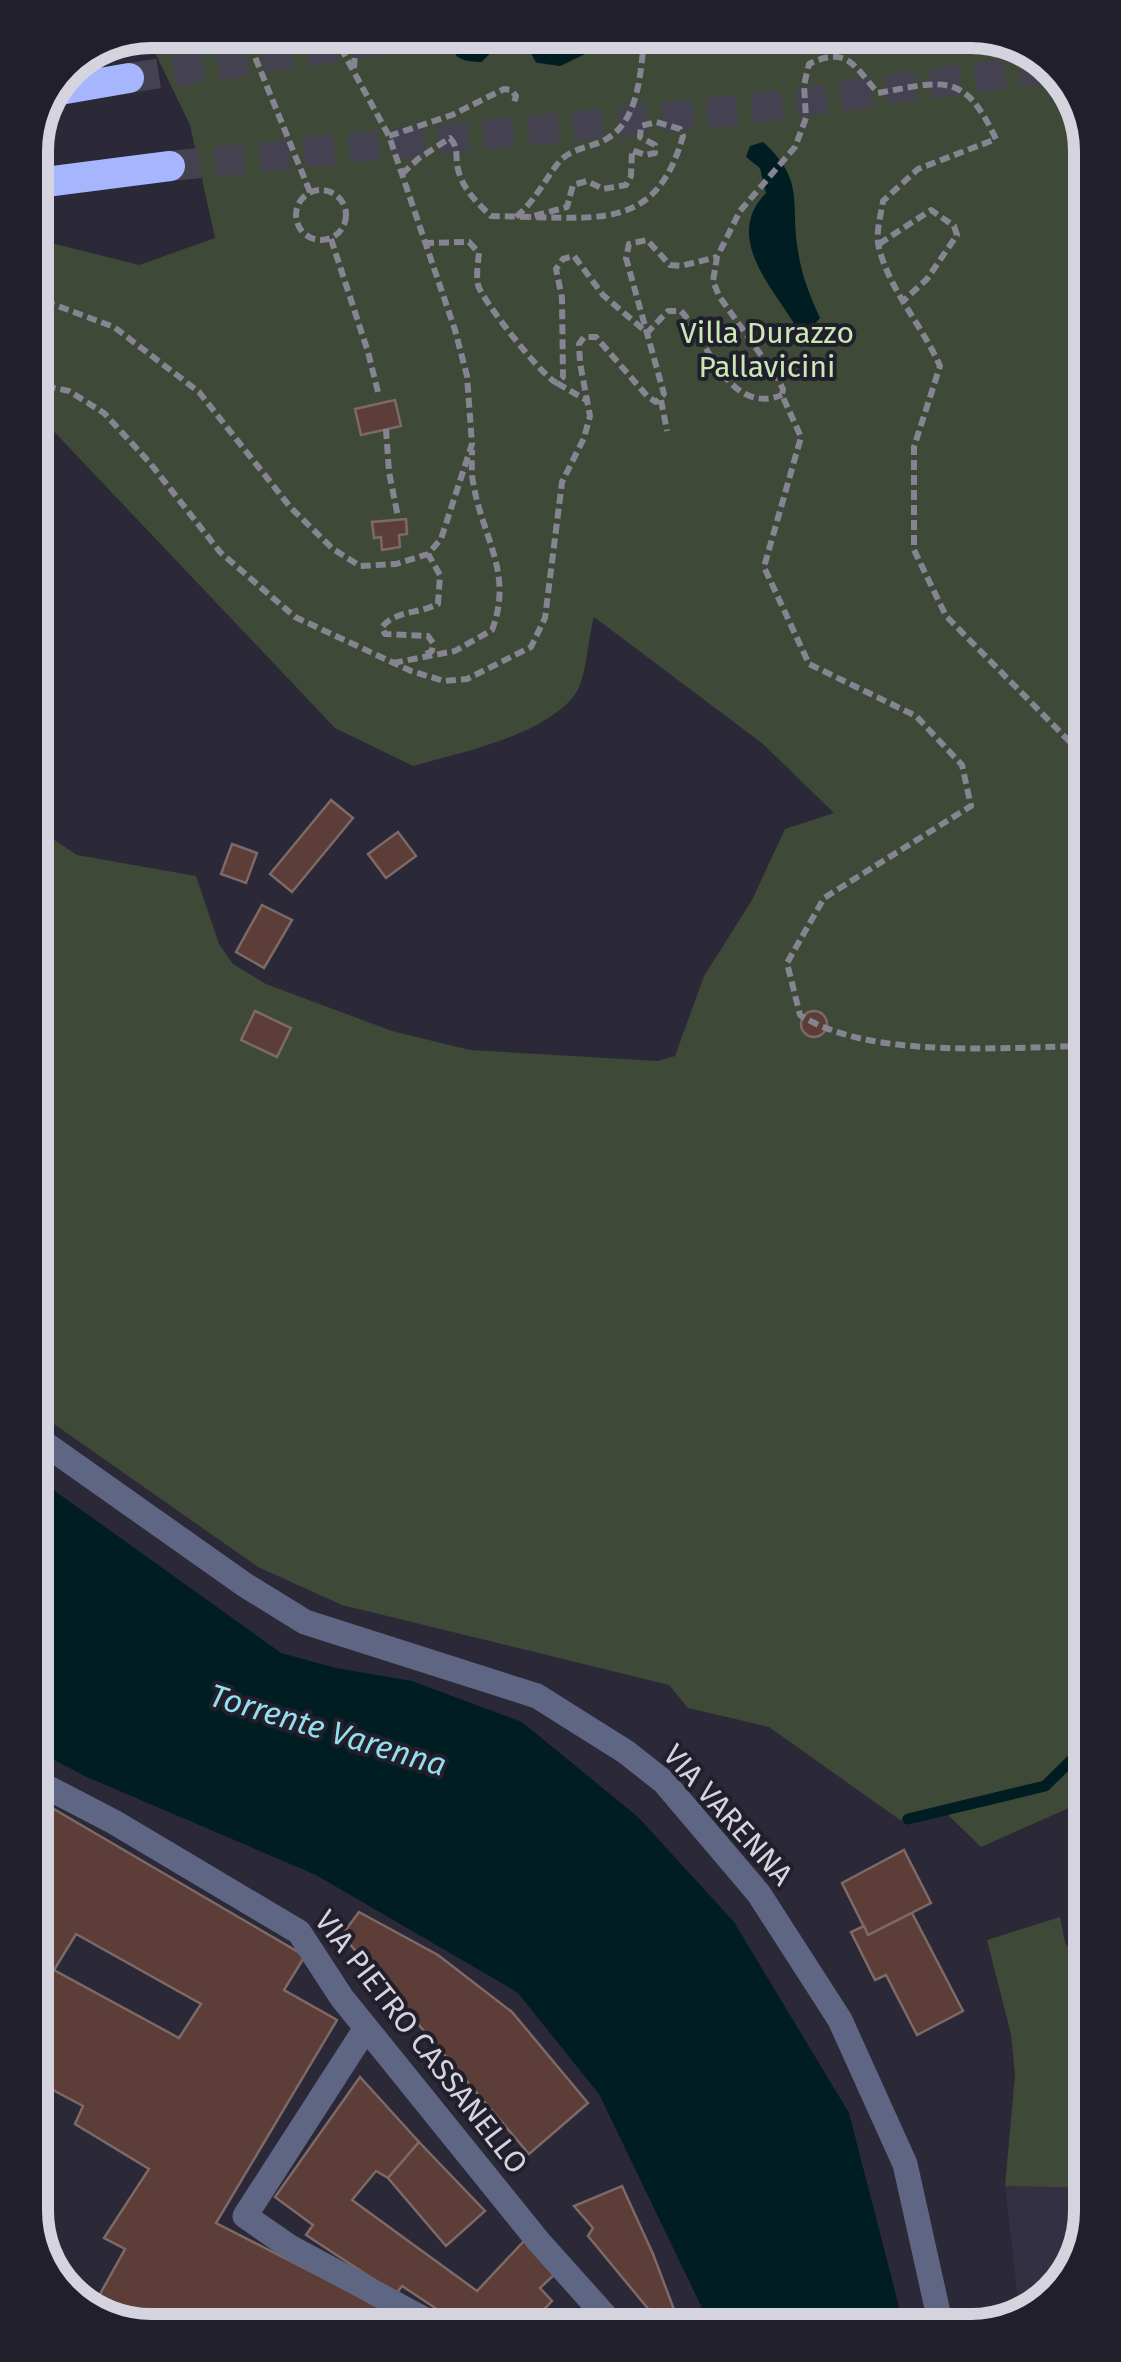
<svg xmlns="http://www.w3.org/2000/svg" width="1121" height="2362" font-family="'Fira Sans',sans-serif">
	<rect width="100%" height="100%" fill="#2b2837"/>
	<path fill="#343044" d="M1005 2186 1091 2188V2219L1067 2285 1020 2318Z"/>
	<g fill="#3f4938">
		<path d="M150 30H460L451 41 457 57 482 62 498 43 508 40 526 44 536 63 560 66 610 42 614 30H979L1044 54 1084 111 1089 1793 1071 1807 981 1847 946 1813 900 1820 769 1727 688 1708 669 1685 342 1605 258 1567 34 1410 32 825 77 855 196 876 219 944 233 964 266 984 392 1031 470 1050 658 1061 675 1056 704 976 752 900 785 829 834 813 763 744 594 617C588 637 587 676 576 693 547 735 460 753 413 766L335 728 43 420 31 422V238L139 265 215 238 190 125 145 32Z"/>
		<path d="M1060 1917 1065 1942 1090 1988 1091 2188 1005 2186 1015 2075 1011 2034 987 1940Z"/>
	</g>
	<g fill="#001d22">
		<path d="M460 30H614L610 42 560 66 536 62 526 44C497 34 499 48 481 62 466 62 452 59 451 42Z"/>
		<path d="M763 142C806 181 790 203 798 250 801 274 810 296 820 318L811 328H797C772 287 723 237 766 193L760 168 746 157 750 146Z"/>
		<path d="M34 1476 281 1653 336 1668 412 1681 522 1722 638 1817 734 1922 849 2113 904 2326 709 2328 704 2312 599 2094 517 1992 316 1875 87 1777 35 1750Z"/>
	</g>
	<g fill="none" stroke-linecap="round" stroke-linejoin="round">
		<path stroke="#001d22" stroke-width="11" d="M908 1819 1045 1786 1089 1743"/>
	</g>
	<g fill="#5c3d37" stroke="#7d6966" stroke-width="2.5" fill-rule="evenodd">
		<path d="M395 400 401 426 361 435 355 409Z"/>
		<path d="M406 519 407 534 399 535 400 547 382 550 381 537 374 538 372 522Z"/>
		<path d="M331 800 353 818 292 892 270 874Z"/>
		<path d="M398 832 416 856 386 878 368 854Z"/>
		<path d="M232 844 257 853 246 883 221 874Z"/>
		<path d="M262 905 292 920 264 968 236 952Z"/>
		<path d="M255 1011 291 1028 277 1057 241 1040Z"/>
		<circle cx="814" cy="1024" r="13"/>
		<path d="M35 1798 305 1956 284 1990 337 2020 216 2223 425 2330 145 2332 94 2305 125 2249 104 2238 149 2169 75 2124 83 2106 36 2081ZM76 1934 201 2004 179 2038 54 1970Z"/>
		<path d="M904 1850 931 1903 868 1935 842 1883Z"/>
		<path d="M359 1912 438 1955 512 2012 588 2103 529 2154 342 1935Z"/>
		<path d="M912 1913 963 2011 917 2035 886 1975 875 1980 851 1932 864 1926 868 1935Z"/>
		<path d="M360 2077 419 2142 388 2178 376 2171 352 2200 477 2291 524 2241 555 2274 540 2288 552 2301 525 2329 506 2326 502 2329H467L402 2286 396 2294 306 2235 313 2225 275 2197Z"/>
		<path d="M419 2142 485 2211 446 2246 388 2178Z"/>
		<path d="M622 2186 653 2254 681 2328H664L588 2236 593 2228 574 2206Z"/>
	</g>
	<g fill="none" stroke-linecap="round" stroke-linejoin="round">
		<g stroke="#444250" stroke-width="30" stroke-dasharray="30 15" stroke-linecap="butt">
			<path d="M129 78 447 30"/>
			<path d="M170 166 757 108 1053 67"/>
		</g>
		<g stroke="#868490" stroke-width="6" stroke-dasharray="10 5" stroke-linecap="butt">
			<path d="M244 30 310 192"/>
			<path d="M354 68 356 30"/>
			<path d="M389 136 452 115 504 89 511 90 516 96 513 106"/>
			<path d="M402 174 418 159 450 138C459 148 455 156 458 169 462 188 477 203 491 216L530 217 567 207 573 185 587 181 603 189 626 185 631 176 632 150 645 155 655 153V145L640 137 641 126 656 122 680 129 683 136C658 224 608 219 530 217"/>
			<circle cx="321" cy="215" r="25"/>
			<path d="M516 217C535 201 544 181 559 162 572 147 593 148 608 138 641 118 641 64 645 30"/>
			<path d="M331 239 368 352 379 396"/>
			<path d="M424 243 469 242 479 253C478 263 476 275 478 285 482 300 544 379 557 383L563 377 562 298 556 269 563 259 574 256 603 295 644 330"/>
			<path d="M879 244 931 210 954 226 957 235 927 279 902 302"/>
			<path d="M31 296 114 327 199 392 291 508 333 549 360 566 396 564 428 554 441 539 472 444 467 376 455 330 389 136 331 30"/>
			<path d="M646 334 668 311H681C709 342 728 416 782 395"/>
			<path d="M31 383 69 391 104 413 150 463 220 552 295 617 411 671 444 681 467 679 531 647 545 618 562 482 584 438 590 416 580 363 579 344 584 337H596L648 397 656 402 664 394 626 258 629 244 647 240 670 265 681 266 717 257"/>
			<path d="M557 383 586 400"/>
			<path d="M661 400 667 431"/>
			<path d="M386 429 389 472 398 517"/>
			<path d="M426 654 432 651 433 643 428 636 385 634 382 627C396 610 419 614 438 604L440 575 428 554"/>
			<path d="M393 663 455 651 492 630C514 573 482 537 473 482 471 472 472 461 472 450"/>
			<path d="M1086 784 1070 742 946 616 914 550V447L940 366C922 325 890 291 879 248 875 234 881 215 883 201L918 169 996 139C964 71 944 81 878 93 854 66 847 45 809 64L804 85 806 118 795 147 740 211 717 257 713 281 719 296 778 379 783 389 782 395 801 437 764 567 809 664 916 716 962 765 971 806 824 898 787 963 800 1015C871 1060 1004 1047 1087 1046"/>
		</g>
		<g stroke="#5f6683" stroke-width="25">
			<path d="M34 1436 245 1585 305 1622 537 1696 626 1752 664 1782 759 1894 840 2020 905 2164 941 2326"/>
			<path d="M35 1781 114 1822 299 1932 342 1998 539 2242 616 2328"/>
			<path d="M366 2028 245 2216 290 2247 444 2330"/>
		</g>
		<g stroke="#a6b6fe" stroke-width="30">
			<path d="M54 91 129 78"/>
			<path d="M30 184 170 166"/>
		</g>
	</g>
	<g text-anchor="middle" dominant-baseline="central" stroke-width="8" stroke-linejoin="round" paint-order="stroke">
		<g font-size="30" fill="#cae7b4" stroke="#221f2d">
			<text x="767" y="333">Villa Durazzo<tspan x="767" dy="34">Pallavicini</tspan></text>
		</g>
		<g font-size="30" fill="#d5d3dd" stroke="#221f2d">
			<text transform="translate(728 1815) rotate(48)">VIA VARENNA</text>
			<text transform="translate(421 2042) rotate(52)">VIA PIETRO CASSANELLO</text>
		</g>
		<g font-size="32" font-style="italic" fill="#95deed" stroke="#221f2d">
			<text transform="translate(328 1730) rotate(17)">Torrente Varenna</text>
		</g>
	</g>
	<path d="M0 0H1121V2362H0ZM151 48H971A103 103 0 0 1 1074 151V2211A103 103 0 0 1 971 2314H151A103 103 0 0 1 48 2211V151A103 103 0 0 1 151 48Z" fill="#221f2d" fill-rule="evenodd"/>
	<path fill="none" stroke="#d5d3dd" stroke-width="12" d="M151 48H971A103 103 0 0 1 1074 151V2211A103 103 0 0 1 971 2314H151A103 103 0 0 1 48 2211V151A103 103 0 0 1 151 48Z"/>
</svg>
